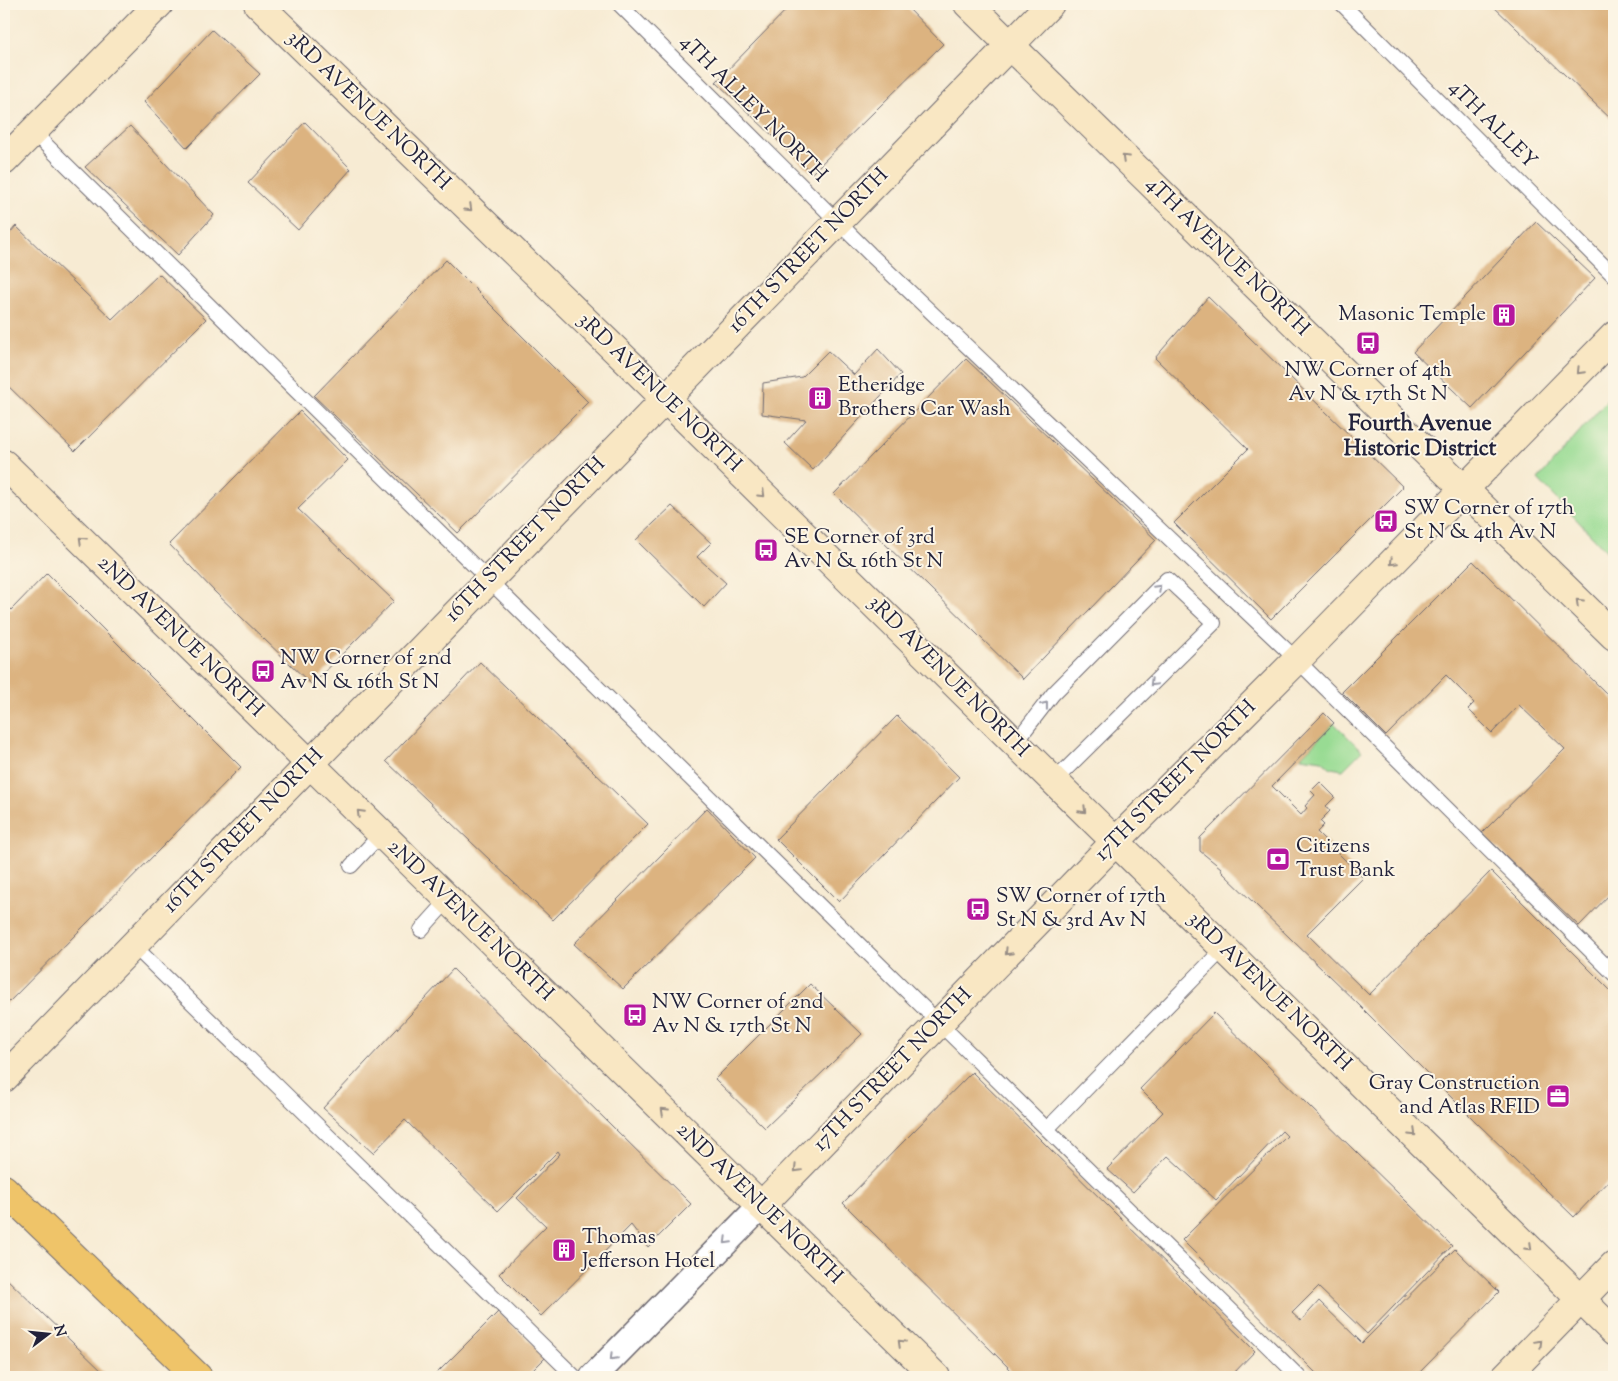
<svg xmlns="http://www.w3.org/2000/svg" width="1618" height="1381" font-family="'Sorts Mill Goudy',serif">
	<rect width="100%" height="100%" fill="#fcf5e5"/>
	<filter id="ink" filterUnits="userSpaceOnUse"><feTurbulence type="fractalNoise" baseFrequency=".02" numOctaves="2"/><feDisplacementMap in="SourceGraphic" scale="10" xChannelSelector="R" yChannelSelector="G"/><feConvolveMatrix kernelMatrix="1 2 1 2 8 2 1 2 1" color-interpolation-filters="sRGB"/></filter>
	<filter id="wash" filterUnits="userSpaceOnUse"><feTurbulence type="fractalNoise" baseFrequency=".0096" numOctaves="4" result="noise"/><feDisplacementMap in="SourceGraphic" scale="20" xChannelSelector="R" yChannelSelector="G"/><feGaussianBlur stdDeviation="1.12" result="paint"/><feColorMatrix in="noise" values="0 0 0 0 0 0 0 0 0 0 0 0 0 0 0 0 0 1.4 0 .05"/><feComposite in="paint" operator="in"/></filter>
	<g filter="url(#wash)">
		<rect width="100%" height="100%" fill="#f7ebd3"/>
		<g fill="#98db93" stroke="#5d7e67">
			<path d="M1614 392V559L1538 479Z"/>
			<path d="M1334 723 1362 751 1343 770 1331 768 1322 760 1301 757Z"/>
		</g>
		<g id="blocks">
			<g fill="#dcb380">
				<path d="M792 4H904L943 44 812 173 716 82Z"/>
				<path d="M1491 4H1614V122Z"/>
				<path d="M212 30 260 74 187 148 144 102Z"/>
				<path d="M305 122 351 169 298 230 248 183Z"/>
				<path d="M130 126 214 215 178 255 85 167Z"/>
				<path d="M1536 222 1595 278 1472 408 1413 352Z"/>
				<path d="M16 226 112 319 159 274 206 319 75 451 4 382V240Z"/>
				<path d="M446 260 588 402 458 533 314 396Z"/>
				<path d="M1208 297 1403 487 1271 619 1174 523 1248 449 1155 358Z"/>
				<path d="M878 349 901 374 813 470 785 443 806 420 762 414 763 383 802 377 828 351 854 375Z"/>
				<path d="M966 359 1156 540 1023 679 834 494Z"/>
				<path d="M300 411 348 460 298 509 394 601 312 685 215 592 169 544Z"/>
				<path d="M672 506 711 543 697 557 726 583 704 607 636 540Z"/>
				<path d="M1473 561 1614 701V890L1579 926 1482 833 1565 749 1519 705 1492 733 1468 709 1474 703 1446 675 1386 736 1342 692Z"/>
				<path d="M47 573 241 767 4 1007V602L11 610Z"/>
				<path d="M480 662 648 824 553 920 386 761Z"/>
				<path d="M1324 713 1334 723 1272 786 1301 815 1307 808 1305 806 1315 795 1311 791 1320 782 1335 797 1326 806 1330 811 1320 821 1324 825 1317 832 1363 878 1307 934 1369 995 1491 871 1614 994V1175L1574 1217 1477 1123 1360 1006 1222 872 1221 868 1200 851V838Z"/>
				<path d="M897 716 959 777 839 902 776 839Z"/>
				<path d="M707 808 755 858 623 989 574 944Z"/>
				<path d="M453 969 691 1204 648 1247 631 1225 541 1316 499 1274 546 1226 517 1198 560 1154 558 1151 498 1211 405 1120 373 1153 323 1108Z"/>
				<path d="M810 984 862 1034 765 1128 715 1079Z"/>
				<path d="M1214 1013 1452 1246 1367 1334 1318 1287 1292 1313 1301 1321 1319 1301 1362 1343 1455 1249 1499 1292 1415 1377H1320L1182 1240 1287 1136 1282 1131 1216 1200 1168 1156 1133 1192 1107 1169 1163 1112 1140 1089Z"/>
				<path d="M972 1072 1255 1351 1230 1377H1018L843 1203Z"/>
				<path d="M4 1276 108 1377H4Z"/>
				<path d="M498 1312 546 1357 526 1377H433Z"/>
			</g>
		</g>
	</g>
	<g filter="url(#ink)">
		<use href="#blocks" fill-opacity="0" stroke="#6d6870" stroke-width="1"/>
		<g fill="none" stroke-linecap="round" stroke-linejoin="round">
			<g stroke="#6d6870" stroke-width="16">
				<g id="lane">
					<path d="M619 4 870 254 1297 660 1614 974"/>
					<path d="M1342 4 1614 276"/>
					<path d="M33 132 1299 1377"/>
					<path d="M1015 743 1053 694 1167 579 1214 623 1054 781"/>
					<path d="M351 866 381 834"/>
					<path d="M421 930 448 900"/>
					<path d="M133 945 575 1377"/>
					<path d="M1047 1129 1224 948"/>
				</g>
			</g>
			<g stroke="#6d6870" stroke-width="29">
				<path id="street" d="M593 1377 761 1206"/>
			</g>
			<g stroke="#6d6870" stroke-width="30">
				<g id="secondary">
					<path d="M258 4 633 367 1614 1332"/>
					<path d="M968 4 1614 636"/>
					<path d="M4 161 159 4"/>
					<path d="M4 464 936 1377"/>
					<path d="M4 1078 1050 4"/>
					<path d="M761 1206 1115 842 1297 660 1614 336"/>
					<path d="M1505 1377 1614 1265"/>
				</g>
			</g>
			<g stroke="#6d6870" stroke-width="30">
				<path id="primary" d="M4 1189 198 1377"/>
			</g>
			<use href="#lane" stroke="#fff" stroke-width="14"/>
			<use href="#street" stroke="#fff" stroke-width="26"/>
			<use href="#secondary" stroke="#f9e7c3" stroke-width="28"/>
			<use href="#primary" stroke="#efc469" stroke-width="28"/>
		</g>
		<defs><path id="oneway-chevron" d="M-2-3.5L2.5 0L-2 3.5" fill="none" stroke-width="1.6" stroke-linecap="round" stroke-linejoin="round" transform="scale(1.25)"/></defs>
		<g stroke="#988e86">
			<use href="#oneway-chevron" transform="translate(1125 158) rotate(-136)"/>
			<use href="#oneway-chevron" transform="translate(469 208) rotate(44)"/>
			<use href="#oneway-chevron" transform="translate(1580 371) rotate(134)"/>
			<use href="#oneway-chevron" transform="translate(762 494) rotate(44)"/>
			<use href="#oneway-chevron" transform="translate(82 540) rotate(-136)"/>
			<use href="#oneway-chevron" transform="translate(1393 562) rotate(135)"/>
			<use href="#oneway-chevron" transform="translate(1579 602) rotate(-136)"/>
			<use href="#oneway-chevron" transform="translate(1083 810) rotate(45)"/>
			<use href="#oneway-chevron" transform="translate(360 813) rotate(-135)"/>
			<use href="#oneway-chevron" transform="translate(1008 952) rotate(134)"/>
			<use href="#oneway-chevron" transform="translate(664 1111) rotate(-136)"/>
			<use href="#oneway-chevron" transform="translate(1413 1133) rotate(44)"/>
			<use href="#oneway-chevron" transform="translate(797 1169) rotate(134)"/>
			<use href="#oneway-chevron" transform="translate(1529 1247) rotate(44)"/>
			<use href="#oneway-chevron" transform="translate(901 1343) rotate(-136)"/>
			<use href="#oneway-chevron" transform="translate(1539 1343) rotate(-45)"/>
		</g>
		<g stroke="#9c9ca7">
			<use href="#oneway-chevron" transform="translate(1158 588) rotate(-45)"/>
			<use href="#oneway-chevron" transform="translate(1153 683) rotate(135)"/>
			<use href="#oneway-chevron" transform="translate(1045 705) rotate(-52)"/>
			<use href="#oneway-chevron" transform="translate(727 1241) rotate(135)"/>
			<use href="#oneway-chevron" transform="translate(613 1357) rotate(134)"/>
		</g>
	</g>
	<defs>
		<g id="building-square" transform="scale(1.25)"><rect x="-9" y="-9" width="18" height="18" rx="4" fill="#b5179e" stroke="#fcf5e5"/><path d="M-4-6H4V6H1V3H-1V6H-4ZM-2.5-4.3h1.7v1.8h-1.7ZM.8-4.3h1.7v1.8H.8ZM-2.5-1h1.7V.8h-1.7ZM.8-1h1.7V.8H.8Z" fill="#fff"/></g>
		<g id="bus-square" transform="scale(1.25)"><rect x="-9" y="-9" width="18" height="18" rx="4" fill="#b5179e" stroke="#fcf5e5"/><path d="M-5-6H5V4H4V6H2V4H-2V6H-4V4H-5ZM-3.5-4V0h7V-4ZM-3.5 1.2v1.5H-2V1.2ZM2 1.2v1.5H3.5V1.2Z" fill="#fff"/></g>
		<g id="bank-square" transform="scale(1.25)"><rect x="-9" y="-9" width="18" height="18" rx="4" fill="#b5179e" stroke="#fcf5e5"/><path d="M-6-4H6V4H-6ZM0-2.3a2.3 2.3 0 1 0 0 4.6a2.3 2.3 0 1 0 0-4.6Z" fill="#fff"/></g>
		<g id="office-square" transform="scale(1.25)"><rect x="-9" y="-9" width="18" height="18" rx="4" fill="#b5179e" stroke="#fcf5e5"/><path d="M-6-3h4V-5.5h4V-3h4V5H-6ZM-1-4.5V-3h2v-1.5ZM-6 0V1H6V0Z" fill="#fff"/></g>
	</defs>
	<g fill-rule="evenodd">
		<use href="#building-square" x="1504" y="315"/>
		<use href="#bus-square" x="1368" y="343"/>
		<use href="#building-square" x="820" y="398"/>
		<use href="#bus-square" x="1386" y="521"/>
		<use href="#bus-square" x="766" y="550"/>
		<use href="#bus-square" x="263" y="671"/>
		<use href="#bank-square" x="1278" y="859"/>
		<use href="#bus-square" x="978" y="909"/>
		<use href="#bus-square" x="635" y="1015"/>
		<use href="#office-square" x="1558" y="1096"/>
		<use href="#building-square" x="564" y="1250"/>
	</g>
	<g text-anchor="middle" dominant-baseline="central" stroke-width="4" stroke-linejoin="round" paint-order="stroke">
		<g font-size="21" fill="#22223b" stroke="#fcf5e5">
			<text transform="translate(753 109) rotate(45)">4TH ALLEY NORTH</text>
			<text transform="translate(368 111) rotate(44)">3RD AVENUE NORTH</text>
			<text transform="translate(1492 125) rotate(45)">4TH ALLEY</text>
			<text transform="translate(809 251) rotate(-46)">16TH STREET NORTH</text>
			<text transform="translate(1227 257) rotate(44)">4TH AVENUE NORTH</text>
			<text transform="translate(659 393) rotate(44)">3RD AVENUE NORTH</text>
			<text transform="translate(526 540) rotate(-46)">16TH STREET NORTH</text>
			<text transform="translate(180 637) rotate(44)">2ND AVENUE NORTH</text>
			<text transform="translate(948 677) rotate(45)">3RD AVENUE NORTH</text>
			<text transform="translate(1176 781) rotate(-45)">17TH STREET NORTH</text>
			<text transform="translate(244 831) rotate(-46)">16TH STREET NORTH</text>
			<text transform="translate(470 921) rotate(44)">2ND AVENUE NORTH</text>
			<text transform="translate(1269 992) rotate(44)">3RD AVENUE NORTH</text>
			<text transform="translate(893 1070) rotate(-46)">17TH STREET NORTH</text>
			<text transform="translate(759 1204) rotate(44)">2ND AVENUE NORTH</text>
		</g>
		<g font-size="21" fill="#22223b" stroke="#fcf5e5" text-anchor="start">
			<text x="1486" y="315" text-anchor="end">Masonic Temple</text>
			<text x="1368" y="371" text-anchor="middle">NW Corner of 4th<tspan x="1368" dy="24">Av N &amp; 17th St N</tspan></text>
			<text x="838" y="386">Etheridge<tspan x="838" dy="24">Brothers Car Wash</tspan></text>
			<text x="1404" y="509">SW Corner of 17th<tspan x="1404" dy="24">St N &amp; 4th Av N</tspan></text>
			<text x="784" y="538">SE Corner of 3rd<tspan x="784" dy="24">Av N &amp; 16th St N</tspan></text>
			<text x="280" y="659">NW Corner of 2nd<tspan x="280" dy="24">Av N &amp; 16th St N</tspan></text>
			<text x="1296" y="847">Citizens<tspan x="1296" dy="24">Trust Bank</tspan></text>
			<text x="996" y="897">SW Corner of 17th<tspan x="996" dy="24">St N &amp; 3rd Av N</tspan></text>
			<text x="652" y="1003">NW Corner of 2nd<tspan x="652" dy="24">Av N &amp; 17th St N</tspan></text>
			<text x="1540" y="1084" text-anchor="end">Gray Construction<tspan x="1540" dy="24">and Atlas RFID</tspan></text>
			<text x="582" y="1238">Thomas<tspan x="582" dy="24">Jefferson Hotel</tspan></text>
		</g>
		<g font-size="22" font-weight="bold" fill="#22223b" stroke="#fcf5e5">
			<text x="1420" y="425">Fourth Avenue<tspan x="1420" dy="25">Historic District</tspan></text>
		</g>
	</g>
	<rect width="1618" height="1381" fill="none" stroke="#fcf5e5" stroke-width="20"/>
	<g transform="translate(48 1334) rotate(74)" stroke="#fcf5e5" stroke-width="4" paint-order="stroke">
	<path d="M0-4L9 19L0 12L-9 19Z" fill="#22223b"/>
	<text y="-8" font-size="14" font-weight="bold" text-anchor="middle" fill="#22223b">N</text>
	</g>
</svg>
